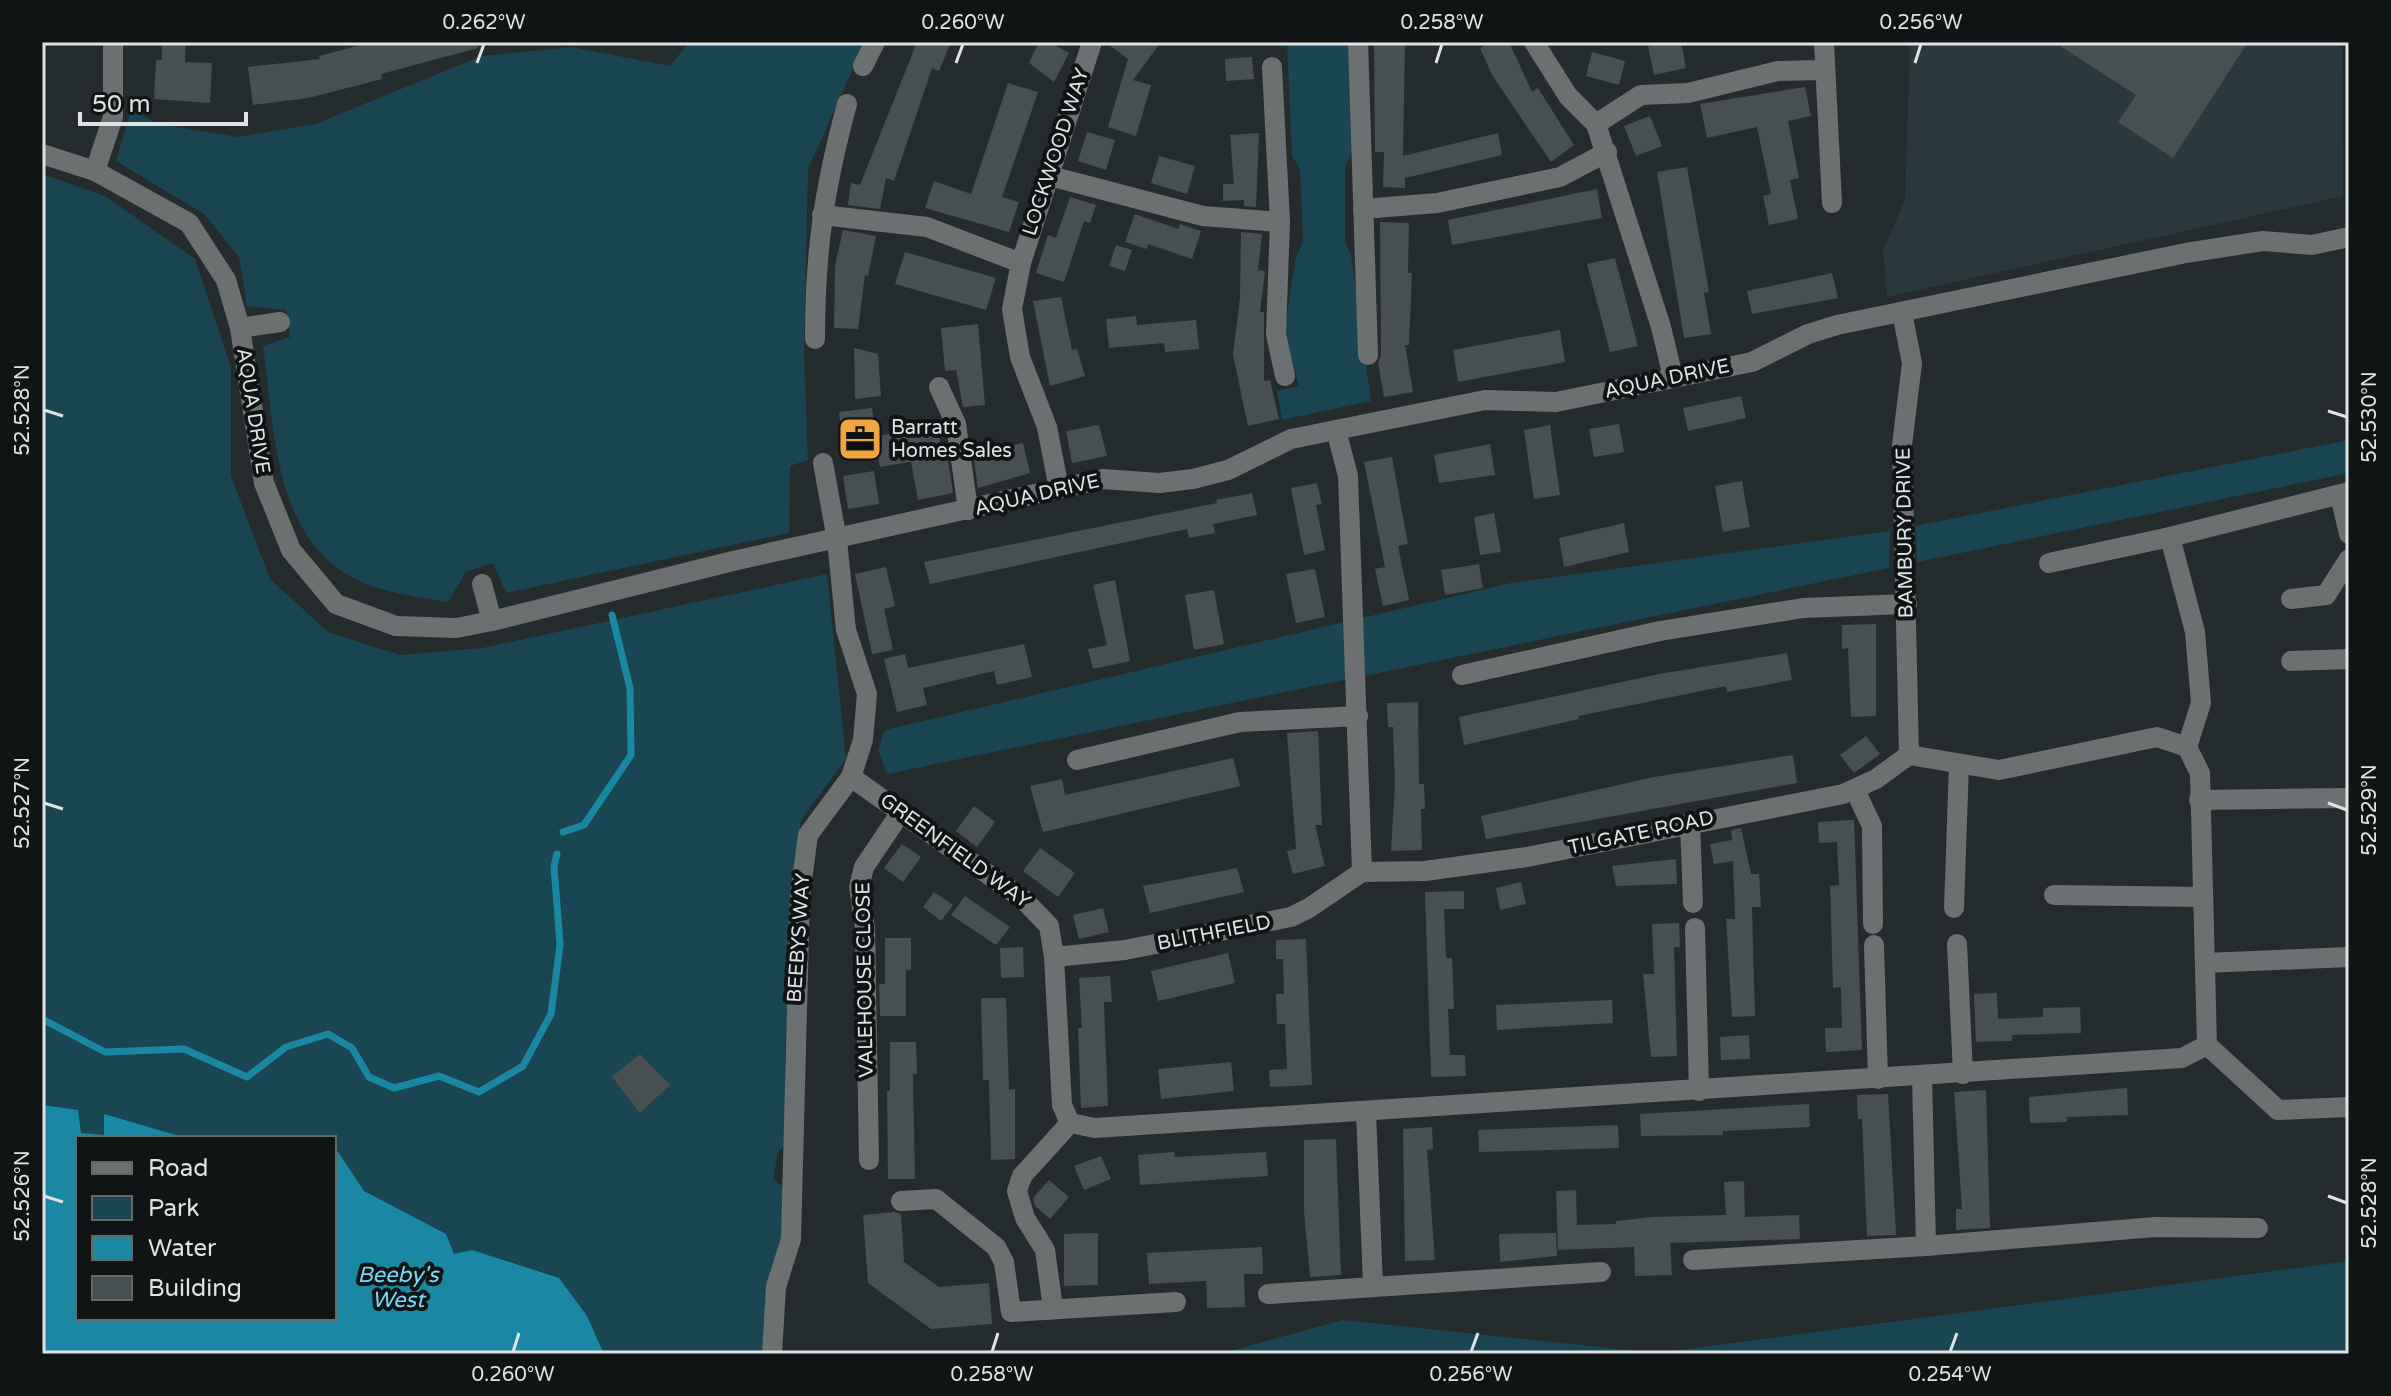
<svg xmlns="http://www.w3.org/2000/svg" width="2391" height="1396" font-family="'Varela Round',sans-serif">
	<rect width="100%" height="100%" fill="#252c2e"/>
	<path fill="#2b383d" d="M1910 42H2342L2343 196 1887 297 1883 251 1905 199Z"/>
	<g fill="#1a4552" fill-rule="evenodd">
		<path d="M689 42H865L808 169 804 354 808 460 790 466 789 533 506 593 493 563 466 572 448 602C414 596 378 593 348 575 272 530 274 422 263 346L290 337 286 310 247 306 239 257 204 214 116 161 131 110 158 124 238 137 315 124 482 56 572 47 670 66Z"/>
		<path d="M1287 42H1349L1353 150 1345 166V242L1351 255 1371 401 1282 420 1277 391 1299 386 1284 333 1295 261 1303 241 1300 169 1292 156Z"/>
		<path d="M42 174 105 196 195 259 231 368V476L270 579 328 632 400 655 482 648 827 574 846 759 801 820 785 1055 788 1142 778 1152 773 1179 785 1189 782 1248 764 1354H42ZM78 1138H334V1318H78Z"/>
		<path d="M2349 440V473L1917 562 1915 526Z"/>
		<path d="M1890 531 1889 568 887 774 878 750 885 730 1511 583Z"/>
		<path d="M2349 1261V1354H1219L1343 1320 1657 1353Z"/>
	</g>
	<path fill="#1b88a3" d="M42 1105 78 1110 81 1133 104 1135V1114L186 1138H78V1318H334V1146L364 1191 446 1234 454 1254 472 1250 559 1278 587 1316 604 1354H42Z"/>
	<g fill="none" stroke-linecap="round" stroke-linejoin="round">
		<g stroke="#1b88a3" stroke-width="7">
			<path d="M563 832 584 825 631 755 630 688 612 615"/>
			<path d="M42 1019 105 1052 184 1049 247 1077 286 1047 328 1034 352 1048 369 1077 394 1088 439 1076 479 1092 523 1066 551 1014 560 945 554 866 557 854"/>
		</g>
	</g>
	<g fill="#484f51">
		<path d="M162 42H186L185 62 212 63 210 103 154 99 156 60H162Z"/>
		<path d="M372 42H477L478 48 381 74 382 79 308 98 253 105 248 67 320 59 319 56Z"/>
		<path d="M917 42H951L939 71 932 68 894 181 886 178 880 209 848 205 851 183 860 185Z"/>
		<path d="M1039 42H1049L1069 53 1054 82 1029 63Z"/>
		<path d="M1105 42H1161L1133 80 1151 85 1136 136 1108 127 1128 59Z"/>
		<path d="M1374 42H1405L1403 156 1498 133 1502 155 1405 178V188L1383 187 1384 152H1375Z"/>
		<path d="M1492 42H1509L1532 92 1538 88 1574 145 1551 162 1492 75 1480 48Z"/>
		<path d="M1664 42H1681L1686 68 1654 75 1648 46Z"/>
		<path d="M2054 42H2248L2173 158 2118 122 2136 95Z"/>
		<path d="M1592 52 1625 61 1619 85 1586 76Z"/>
		<path d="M1252 57 1254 79 1226 81 1225 59Z"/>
		<path d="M1008 83 1038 92 1002 197 1019 202 1009 232 925 208 934 181 971 194Z"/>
		<path d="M1805 87 1811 116 1788 121 1799 178 1790 180 1798 219 1769 225 1763 196 1771 194 1757 127 1707 138 1700 104Z"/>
		<path d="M1650 116 1662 146 1636 156 1624 126Z"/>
		<path d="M1087 132 1115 140 1106 170 1078 161Z"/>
		<path d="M1259 133 1256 207 1244 206V200L1223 201V184H1234L1230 135Z"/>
		<path d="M1159 156 1195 166 1187 194 1151 183Z"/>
		<path d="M1687 167 1709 292 1704 293 1711 334 1684 338 1657 172Z"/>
		<path d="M1597 189 1602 218 1452 245 1448 220Z"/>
		<path d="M1070 197 1096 205 1090 223 1084 221 1064 282 1036 273 1048 235 1056 238Z"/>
		<path d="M1135 214 1178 229 1180 224 1201 231 1192 259 1148 244 1147 249 1125 242Z"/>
		<path d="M1380 222 1409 223 1408 273H1412L1409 345H1405L1413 392 1384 397 1378 363 1381 355Z"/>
		<path d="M843 230 876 236 868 276 865 275 858 329 834 328 835 266Z"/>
		<path d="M1241 232 1262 234 1258 270 1265 271 1260 312H1264V381L1270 380 1279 419 1248 426 1233 355 1240 298Z"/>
		<path d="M1116 245 1132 250 1125 271 1109 266Z"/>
		<path d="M905 252 996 278 986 310 895 284Z"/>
		<path d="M1615 258 1638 346 1610 352 1587 264Z"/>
		<path d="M1832 273 1838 298 1752 314 1747 291Z"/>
		<path d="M1061 297 1072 350 1077 349 1085 376 1050 386 1033 301Z"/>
		<path d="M1136 316 1137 325 1196 320 1199 349 1165 352 1164 343 1109 348 1106 319Z"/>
		<path d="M978 324 985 405 963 407 956 370 945 371 941 328Z"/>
		<path d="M1560 330 1565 362 1458 382 1453 350Z"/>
		<path d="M854 348 878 354 881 396 855 399Z"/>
		<path d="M1741 396 1746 418 1688 431 1683 408Z"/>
		<path d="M872 408 875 433 842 437 839 412Z"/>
		<path d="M936 420 944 461 948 460 953 493 918 500 911 462 880 467 875 436 917 430 916 424Z"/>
		<path d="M1619 424 1624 452 1594 457 1589 429Z"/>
		<path d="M1099 425 1107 456 1072 463 1066 431Z"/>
		<path d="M1550 425 1560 495 1534 499 1524 430Z"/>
		<path d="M1023 443 1030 473 978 488 973 454Z"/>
		<path d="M1490 444 1495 475 1439 483 1434 455Z"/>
		<path d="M1392 457 1408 544 1398 546 1409 600 1383 606 1375 569 1385 567 1364 462Z"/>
		<path d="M874 471 879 504 848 509 843 476Z"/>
		<path d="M1742 481 1750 527 1723 532 1715 486Z"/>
		<path d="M1317 483 1322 504 1316 505 1325 550 1304 555 1291 488Z"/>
		<path d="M1252 493 1257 515 1213 524 1215 533 1189 538 1187 529 930 584 924 562 1217 503 1216 500Z"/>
		<path d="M1494 513 1501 552 1480 555 1474 517Z"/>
		<path d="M1624 523 1629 552 1564 567 1559 538Z"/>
		<path d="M1479 564 1483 588 1445 595 1441 570Z"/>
		<path d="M886 567 895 606 884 609 893 650 872 654 855 574Z"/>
		<path d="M1315 569 1325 617 1296 623 1286 574Z"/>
		<path d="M1115 580 1130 661 1093 669 1088 649 1107 645 1093 585Z"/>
		<path d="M1214 590 1224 644 1194 650 1185 595Z"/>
		<path d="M1876 624V716L1851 717 1848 648 1842 649V625Z"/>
		<path d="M1024 644 1032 677 997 685 994 671 923 688 927 705 897 712 884 659 905 654 908 668Z"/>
		<path d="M1787 653 1792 680 1727 692 1726 686 1578 716 1579 719 1464 745 1459 717 1659 674Z"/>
		<path d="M1418 702 1419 784H1424L1425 809H1421L1422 850 1391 851 1395 785 1393 727H1388L1387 703Z"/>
		<path d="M1318 731 1322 825H1315L1325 866 1293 874 1287 851 1296 849 1287 733Z"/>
		<path d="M1866 736 1880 754 1854 773 1840 755Z"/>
		<path d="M1793 755 1797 783 1486 839 1481 816 1654 777Z"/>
		<path d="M1233 758 1240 786 1043 832 1030 786 1062 779 1065 795Z"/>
		<path d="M974 806 995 822 977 847 956 831Z"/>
		<path d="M1854 820 1862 1050 1826 1052 1825 1028H1842L1841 987 1833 988 1830 886 1839 885 1837 842 1819 843 1818 822Z"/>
		<path d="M1741 828 1751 874H1759L1761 907H1752L1755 1016 1732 1017 1726 919H1735L1733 861 1714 864 1710 844 1732 840 1731 830Z"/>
		<path d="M902 844 921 857 903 882 884 868Z"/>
		<path d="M1040 848 1075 873 1058 897 1023 871Z"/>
		<path d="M1676 859 1677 884 1616 886 1612 866Z"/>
		<path d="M1237 868 1244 892 1150 913 1143 886Z"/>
		<path d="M1521 882 1526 904 1500 910 1496 888Z"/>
		<path d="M1464 891V909H1444L1446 958H1452L1453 983 1454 1009H1448L1450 1055H1465L1466 1076 1431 1077 1425 892Z"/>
		<path d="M934 892 953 905 941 921 923 907Z"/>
		<path d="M965 896 1010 927 996 945 951 915Z"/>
		<path d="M1103 908 1109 932 1079 939 1073 915Z"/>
		<path d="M1679 923 1680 947H1674L1677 1056 1651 1057 1643 974H1654L1652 924Z"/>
		<path d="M885 938H911V970H906V1016H880L879 984H885Z"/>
		<path d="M1306 939 1312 1085 1270 1087 1269 1070 1287 1069 1285 1024H1277L1276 994H1284L1283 959H1276V940Z"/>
		<path d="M1023 947 1024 977 1001 978 1000 948Z"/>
		<path d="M1228 953 1235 983 1158 1001 1151 971Z"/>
		<path d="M1110 976 1112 1002H1104L1108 1106 1081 1108 1078 1028H1082L1079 978Z"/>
		<path d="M1997 993 1998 1019 2043 1017V1008L2080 1007 2081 1033 2012 1035V1041L1976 1042 1974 994Z"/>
		<path d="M981 998H1006L1009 1090 1015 1089V1159L991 1160 989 1080H983Z"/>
		<path d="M1612 1000 1613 1023 1497 1030 1496 1005Z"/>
		<path d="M1749 1035 1750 1059 1721 1060 1720 1037Z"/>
		<path d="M890 1042H916L917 1074H913L915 1179H888L887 1091H890Z"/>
		<path d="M640 1054 670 1085 640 1113 612 1077Z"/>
		<path d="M1231 1062 1234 1091 1161 1099 1158 1069Z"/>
		<path d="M2127 1088 2128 1115 2067 1117V1122L2030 1123 2029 1097Z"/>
		<path d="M1986 1090 1990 1228 1956 1230V1209H1962L1954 1092Z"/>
		<path d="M1888 1094 1896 1235 1867 1236 1862 1119H1858L1857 1095Z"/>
		<path d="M1809 1104 1810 1127 1723 1131V1135L1641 1136 1640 1114Z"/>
		<path d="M1618 1125 1619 1148 1479 1152 1478 1130Z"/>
		<path d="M1432 1127 1433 1149 1427 1150 1435 1260 1405 1261 1403 1129Z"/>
		<path d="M1336 1139 1341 1275 1310 1277 1304 1211V1140Z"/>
		<path d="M1174 1152 1175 1157 1266 1152 1268 1176 1140 1185 1138 1155Z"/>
		<path d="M1101 1156 1111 1179 1084 1190 1074 1166Z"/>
		<path d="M1049 1180 1069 1197 1050 1219 1035 1206 1033 1198Z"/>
		<path d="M1744 1181 1745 1217 1799 1215 1800 1239 1670 1243 1672 1275 1635 1276 1634 1247 1558 1250 1556 1191 1576 1190 1577 1225 1616 1224V1221L1653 1217 1726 1215 1724 1182Z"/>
		<path d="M894 1212 901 1214 904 1262 939 1287 989 1283 992 1324 931 1329 868 1283 863 1215Z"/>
		<path d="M1098 1233V1285L1064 1286V1234Z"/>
		<path d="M1556 1233 1557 1256 1500 1262 1499 1234Z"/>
		<path d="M1262 1247 1263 1274H1244L1245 1307 1207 1308 1206 1281 1149 1284 1147 1253Z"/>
	</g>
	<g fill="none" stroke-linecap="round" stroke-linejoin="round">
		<g stroke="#6d7071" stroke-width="20">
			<path d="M1358 42 1368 355"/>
			<path d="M1534 42 1568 96 1596 124 1661 327 1673 377"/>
			<path d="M1824 42 1832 203"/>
			<path d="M863 66 875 42"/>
			<path d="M1272 67 1280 222 1276 334 1285 376"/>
			<path d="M1596 124 1641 95 1688 93 1778 71 1825 70"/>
			<path d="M42 154 95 171 189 223 226 280 240 328 264 483 291 550 336 604 396 626 456 628 492 621 733 561 1103 479 1159 483 1193 479 1228 470 1291 439 1485 400 1556 402 1752 362 1808 334 1837 325 2186 253 2263 241 2312 245 2349 237"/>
			<path d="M95 171 113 117V42"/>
			<path d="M1050 176 1203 216 1280 222"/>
			<path d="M1363 209 1437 203 1560 177 1607 152"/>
			<path d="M822 215 927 227 1021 263"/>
			<path d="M1902 313 1912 363 1902 445 1909 755"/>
			<path d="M240 328 280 322"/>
			<path d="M815 339C815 251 824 189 847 104"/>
			<path d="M939 387 956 424 968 510"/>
			<path d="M1336 430 1348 476 1362 872"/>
			<path d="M1059 489 1047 427 1020 357 1012 309 1021 263 1092 42"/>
			<path d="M2340 495 2349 534"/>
			<path d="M2170 537 2349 492"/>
			<path d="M2049 563 2170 537 2195 632 2201 703 2187 747"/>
			<path d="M482 584 492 621"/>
			<path d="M2291 599 2326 595 2349 559"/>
			<path d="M2291 661 2349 659"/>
			<path d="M1462 675 1660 631 1803 608 1907 604"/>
			<path d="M1077 760 1240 722 1358 716"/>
			<path d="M851 777 1023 899 1049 926 1054 957 1062 1105 1070 1123"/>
			<path d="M1855 790 1872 826 1873 924"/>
			<path d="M2199 800 2349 798"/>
			<path d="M1690 823 1693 903"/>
			<path d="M1362 872 1425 871 1527 857 1843 794 1876 779 1909 755"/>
			<path d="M2054 895 2203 897"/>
			<path d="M1954 908 1959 764"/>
			<path d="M1695 928 1699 1091"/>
			<path d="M1957 944 1963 1074"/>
			<path d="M1874 945 1878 1079"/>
			<path d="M1054 957 1125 950 1291 917 1309 908 1362 872"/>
			<path d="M2205 963 2349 957"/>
			<path d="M2207 1045 2278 1110 2349 1107"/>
			<path d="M1366 1112 1373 1285"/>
			<path d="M1070 1123 1095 1128 2182 1058 2207 1045 2200 773 2187 747 2157 737 1999 770 1909 755"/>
			<path d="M869 1160 865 928 859 887 864 867 901 812"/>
			<path d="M901 1201 936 1199 996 1247 1004 1262 1011 1312 1176 1302"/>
			<path d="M1926 1246 2155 1227 2258 1228"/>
			<path d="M1693 1260 1926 1246 1922 1076"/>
			<path d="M1268 1294 1601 1272"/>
			<path d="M1053 1308 1045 1250 1025 1218 1017 1191 1022 1176 1070 1123"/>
			<path d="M772 1354 776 1287 791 1239 800 896 808 835 851 777 863 740 867 694 846 630 837 540 823 463"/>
		</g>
	</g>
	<path fill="none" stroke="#dee3e4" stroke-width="3" d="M477 63 484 44M956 63 963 44M1436 63 1442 44M1915 63 1921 44M44 410 63 416M2328 411 2347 417M44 803 63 809M2328 803 2347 810M44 1196 63 1202M2328 1196 2347 1203M513 1352 519 1333M992 1352 998 1333M1471 1352 1478 1333M1950 1352 1957 1333"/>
	<defs>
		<g id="office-square" transform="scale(2.3)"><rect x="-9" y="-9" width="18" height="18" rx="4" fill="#f1a540" stroke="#111415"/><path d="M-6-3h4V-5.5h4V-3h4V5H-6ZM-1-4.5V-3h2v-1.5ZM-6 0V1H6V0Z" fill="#111"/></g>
	</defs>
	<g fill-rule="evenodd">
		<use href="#office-square" x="860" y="439"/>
	</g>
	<g text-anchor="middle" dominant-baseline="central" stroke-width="8" stroke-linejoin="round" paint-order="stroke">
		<g font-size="20" fill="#dee3e4" stroke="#111415">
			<text transform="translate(1056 152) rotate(-72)">LOCKWOOD WAY</text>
			<text transform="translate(1667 379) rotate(-12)">AQUA DRIVE</text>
			<text transform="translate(253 411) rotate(81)">AQUA DRIVE</text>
			<text transform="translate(1037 495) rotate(-13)">AQUA DRIVE</text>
			<text transform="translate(1905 533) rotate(-91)">BAMBURY DRIVE</text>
			<text transform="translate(1641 833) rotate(-12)">TILGATE ROAD</text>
			<text transform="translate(955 851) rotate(36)">GREENFIELD WAY</text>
			<text transform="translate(1214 933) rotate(-11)">BLITHFIELD</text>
			<text transform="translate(799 938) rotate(-86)">BEEBYS WAY</text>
			<text transform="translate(865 980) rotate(-91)">VALEHOUSE CLOSE</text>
		</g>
		<g font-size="20" fill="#dee3e4" stroke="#111415" text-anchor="start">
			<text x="891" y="428">Barratt<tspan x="891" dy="23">Homes Sales</tspan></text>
		</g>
		<g font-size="22" font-style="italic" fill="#75daf9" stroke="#111415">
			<text x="398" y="1275">Beeby's<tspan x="398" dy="25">West</tspan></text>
		</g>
	</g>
	<rect width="2391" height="1396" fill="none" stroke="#111415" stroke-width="88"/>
	<rect x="76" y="1136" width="260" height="184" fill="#111415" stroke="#636768" stroke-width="2"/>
	<rect x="92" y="1162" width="40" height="12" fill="#6d7071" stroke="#636768" stroke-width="2"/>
	<text x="148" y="1176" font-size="24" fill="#dee3e4">Road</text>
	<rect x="92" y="1196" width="40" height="24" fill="#1a4552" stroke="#636768" stroke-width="2"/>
	<text x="148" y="1216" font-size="24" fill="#dee3e4">Park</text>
	<rect x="92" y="1236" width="40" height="24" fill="#1b88a3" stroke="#636768" stroke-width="2"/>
	<text x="148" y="1256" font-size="24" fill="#dee3e4">Water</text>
	<rect x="92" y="1276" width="40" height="24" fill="#484f51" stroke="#636768" stroke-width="2"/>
	<text x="148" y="1296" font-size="24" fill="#dee3e4">Building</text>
	<path d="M80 112v12h166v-12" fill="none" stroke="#dee3e4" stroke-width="4"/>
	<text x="92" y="112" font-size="24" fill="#dee3e4" stroke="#111415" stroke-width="6" paint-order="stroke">50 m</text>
	<rect x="44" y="44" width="2303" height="1308" fill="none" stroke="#dee3e4" stroke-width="3"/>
	<g font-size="20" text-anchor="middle" fill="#dee3e4">
		<text x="484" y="29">0.262°W</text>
		<text x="963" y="29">0.260°W</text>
		<text x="1442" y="29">0.258°W</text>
		<text x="1921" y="29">0.256°W</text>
		<text transform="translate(22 410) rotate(-90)" y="7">52.528°N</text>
		<text transform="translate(2369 417) rotate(-90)" y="7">52.530°N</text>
		<text transform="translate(22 803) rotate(-90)" y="7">52.527°N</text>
		<text transform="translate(2369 810) rotate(-90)" y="7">52.529°N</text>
		<text transform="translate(22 1196) rotate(-90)" y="7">52.526°N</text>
		<text transform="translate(2369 1203) rotate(-90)" y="7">52.528°N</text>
		<text x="513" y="1381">0.260°W</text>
		<text x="992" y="1381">0.258°W</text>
		<text x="1471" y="1381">0.256°W</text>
		<text x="1950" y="1381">0.254°W</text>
	</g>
</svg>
